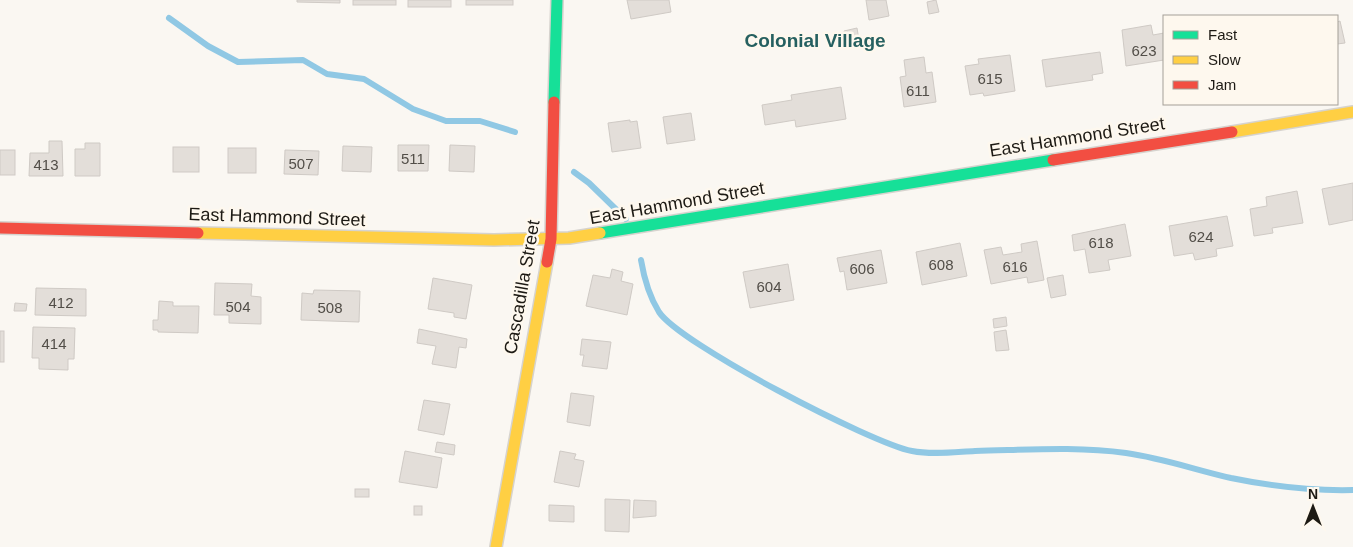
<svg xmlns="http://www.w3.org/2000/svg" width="1353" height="547" font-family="Arial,sans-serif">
	<rect width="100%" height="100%" fill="#faf7f2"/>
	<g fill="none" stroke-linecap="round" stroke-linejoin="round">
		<g stroke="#90c8e4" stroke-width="6">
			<path d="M169 18 208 46 238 62 303 60 327 74 364 79 413 109 446 121H480L515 132"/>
			<path d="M574 172 589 183 626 219"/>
			<path d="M641 260C644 278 649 296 659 312 680 344 871 443 912 451 932 455 955 452 975 451 1026 450 1076 446 1126 453 1162 458 1196 470 1231 478 1270 486 1313 491 1353 490"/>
		</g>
	</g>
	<g fill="#e3ded9" stroke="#cfcac5">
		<path d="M297 0H340V3L297 2Z"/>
		<rect x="353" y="0" width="43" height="5"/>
		<rect x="408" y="0" width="43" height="7"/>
		<rect x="466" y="0" width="47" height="5"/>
		<path d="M627 0H669L671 12 631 19Z"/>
		<path d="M866 0H886L889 16 869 20Z"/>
		<path d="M936 0 939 12 929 14 927 2Z"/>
		<path d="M1340 21 1345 43 1337 44V22Z"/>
		<path d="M1151 25 1153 35 1164 33V60L1126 66 1122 30Z"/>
		<path d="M857 28 859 40 846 42 844 31Z"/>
		<path d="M1100 52 1103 73 1092 75 1093 80 1046 87 1042 60Z"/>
		<path d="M1010 55 1015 91 984 96 983 93 970 95 965 66 979 64 978 59Z"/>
		<path d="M924 57 926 73 932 72 936 102 904 107 900 77 906 76 904 60Z"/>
		<path d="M841 87 846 119 796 127 795 120 765 125 762 105 792 100 791 95Z"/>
		<path d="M691 113 695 140 667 144 663 117Z"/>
		<path d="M630 120V122L637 121 641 148 612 152 608 123Z"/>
		<path d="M49 141H62L63 176H29L30 153H49Z"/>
		<path d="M85 143H100V176H75V149H85Z"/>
		<path d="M398 145H429L428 171H398Z"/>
		<path d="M450 145 475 146 474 172 449 171Z"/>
		<path d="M343 146 372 147 371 172 342 171Z"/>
		<rect x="173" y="147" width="26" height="25"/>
		<rect x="228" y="148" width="28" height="25"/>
		<rect x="0" y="150" width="15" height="25"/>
		<path d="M285 150 319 151 318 175 284 174Z"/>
		<path d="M1353 183V220L1329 225 1322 189Z"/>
		<path d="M1297 191 1303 223 1272 228 1273 233 1254 236 1250 209 1267 206 1266 197Z"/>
		<path d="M1227 216 1233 246 1216 249 1217 256 1195 260 1193 253 1174 256 1169 226Z"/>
		<path d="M1125 224 1131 256 1108 260 1110 270 1089 273 1085 249 1074 251 1072 235Z"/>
		<path d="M1037 241 1044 280 1028 283 1027 277 991 284 984 250 1001 247 1003 255 1022 252 1021 244Z"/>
		<path d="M960 243 967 276 922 285 916 252Z"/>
		<path d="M881 250 887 283 847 290 844 271 840 272 837 258Z"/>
		<path d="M788 264 794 300 750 308 743 272Z"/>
		<path d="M612 269 623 272 621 281 633 284 627 315 586 306 593 275 610 278Z"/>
		<path d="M1063 275 1066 295 1051 298 1047 278Z"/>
		<path d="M433 278 472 285 466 319 454 317V313L428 309Z"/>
		<path d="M215 283 252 284 251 296 261 297V324L229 323V315H214Z"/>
		<path d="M36 288 86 289V316L35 315Z"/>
		<path d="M314 290 360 291 359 322 301 320 302 293 313 294Z"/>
		<path d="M159 301 173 302V306H199L198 333 158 332V330H153V320H158Z"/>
		<path d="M15 303 27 304 26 311H14Z"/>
		<path d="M1006 317 1007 326 994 328 993 319Z"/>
		<path d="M33 327 75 328 74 359H68V370L39 369V358H32Z"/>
		<path d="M419 329 467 339 466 348 459 347 456 368 432 364 436 346 417 343Z"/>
		<path d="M1006 330 1009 350 996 351 994 332Z"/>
		<rect x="0" y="331" width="4" height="31"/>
		<path d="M582 339 611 342 607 369 582 366 584 355H580Z"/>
		<path d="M571 393 594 396 590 426 567 422Z"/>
		<path d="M424 400 450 404 444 435 418 430Z"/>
		<path d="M437 442 455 445 454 455 435 452Z"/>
		<path d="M405 451 442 458 437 488 399 482Z"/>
		<path d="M560 451 576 454 574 459 584 461 579 487 554 482Z"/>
		<rect x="355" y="489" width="14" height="8"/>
		<path d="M605 499 630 500 629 532 605 531Z"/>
		<path d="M634 500 656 501V516L633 518Z"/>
		<path d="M549 505 574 506V522L549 521Z"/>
		<rect x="414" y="506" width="8" height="9"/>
	</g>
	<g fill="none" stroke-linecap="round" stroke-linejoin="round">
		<g stroke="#d6d3ce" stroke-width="14">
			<g id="fast">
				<path d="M554 102 557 0"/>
				<path d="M600 233 1053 160"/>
			</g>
		</g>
		<g stroke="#d6d3ce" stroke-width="14">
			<g id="slow">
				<path d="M1232 132 1353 112"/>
				<path d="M198 233 494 240 569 238 600 233"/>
				<path d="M496 547 547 262"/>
			</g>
		</g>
		<g stroke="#d6d3ce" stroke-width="14">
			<g id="jam">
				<path d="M1053 160 1232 132"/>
				<path d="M0 228 198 233"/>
				<path d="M547 262 551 239 554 102"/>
			</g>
		</g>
		<use href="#fast" stroke="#16e098" stroke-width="11"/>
		<use href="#slow" stroke="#ffcf43" stroke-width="11"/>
		<use href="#jam" stroke="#f24e42" stroke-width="11"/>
	</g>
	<g text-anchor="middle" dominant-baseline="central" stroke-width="5" stroke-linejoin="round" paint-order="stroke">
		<g font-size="15" fill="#524e48">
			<text x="1144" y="50">623</text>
			<text x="990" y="78">615</text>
			<text x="918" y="90">611</text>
			<text x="413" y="158">511</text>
			<text x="301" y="163">507</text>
			<text x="46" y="164">413</text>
			<text x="1201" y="236">624</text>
			<text x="1101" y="242">618</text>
			<text x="941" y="264">608</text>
			<text x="1015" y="266">616</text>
			<text x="862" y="268">606</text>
			<text x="769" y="286">604</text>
			<text x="61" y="302">412</text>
			<text x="238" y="306">504</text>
			<text x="330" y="307">508</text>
			<text x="54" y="343">414</text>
		</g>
		<g font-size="18" fill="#1d1a14" stroke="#fef8ee">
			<text transform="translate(1077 137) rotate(-9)">East Hammond Street</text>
			<text transform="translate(677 203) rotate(-10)">East Hammond Street</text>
			<text transform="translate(277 217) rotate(2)">East Hammond Street</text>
			<text transform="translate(522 287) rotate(-80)">Cascadilla Street</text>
		</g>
		<g font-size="19" font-weight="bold" fill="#266060" stroke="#fef8ee">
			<text x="815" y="40">Colonial Village</text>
		</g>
	</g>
	<rect x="1163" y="15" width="175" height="90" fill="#fef8ee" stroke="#a49f97"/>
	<rect x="1173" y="31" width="25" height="8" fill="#16e098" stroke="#a49f97"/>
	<text x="1208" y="40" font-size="15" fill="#1d1a14">Fast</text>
	<rect x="1173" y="56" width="25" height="8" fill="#ffcf43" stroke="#a49f97"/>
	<text x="1208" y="65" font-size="15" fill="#1d1a14">Slow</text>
	<rect x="1173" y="81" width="25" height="8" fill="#f24e42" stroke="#a49f97"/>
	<text x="1208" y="90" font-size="15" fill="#1d1a14">Jam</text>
	<g transform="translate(1313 507)" stroke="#fef8ee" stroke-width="4" paint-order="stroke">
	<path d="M0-4L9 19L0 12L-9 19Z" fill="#1d1a14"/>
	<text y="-8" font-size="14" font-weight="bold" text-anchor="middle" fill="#1d1a14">N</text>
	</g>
</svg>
